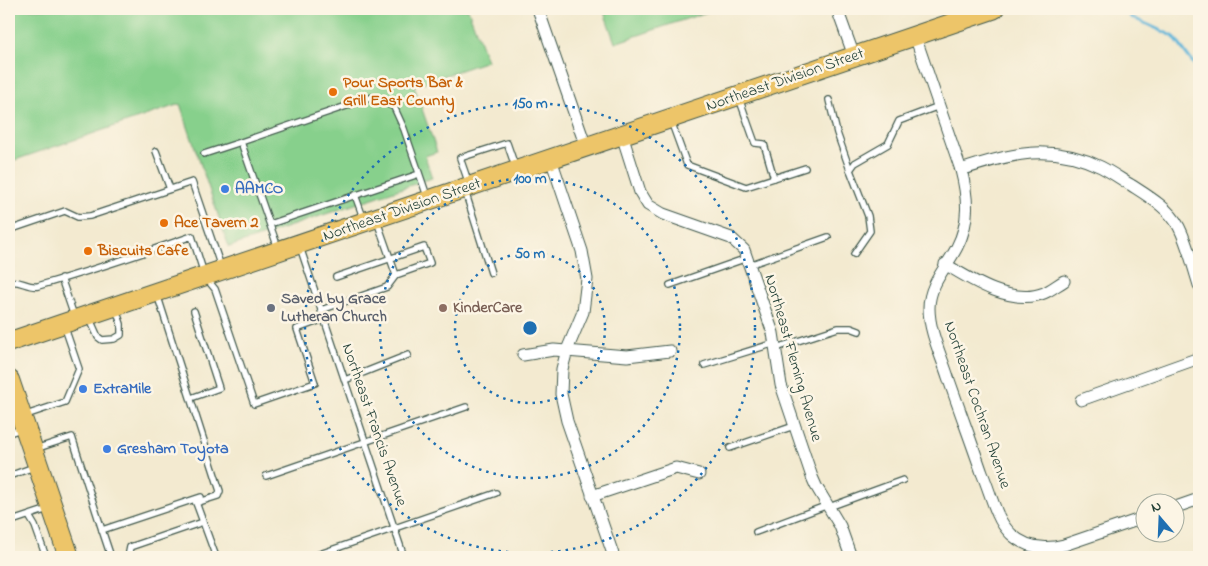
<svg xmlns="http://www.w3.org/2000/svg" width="1208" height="566" font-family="'Indie Flower',sans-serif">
	<rect width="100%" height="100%" fill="#fcf5e5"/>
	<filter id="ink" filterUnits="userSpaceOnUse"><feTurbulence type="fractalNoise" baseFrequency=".02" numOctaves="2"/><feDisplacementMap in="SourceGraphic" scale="10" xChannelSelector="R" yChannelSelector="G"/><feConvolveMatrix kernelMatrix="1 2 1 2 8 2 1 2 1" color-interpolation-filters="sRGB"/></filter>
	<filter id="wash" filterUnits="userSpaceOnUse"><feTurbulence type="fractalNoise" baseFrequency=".0096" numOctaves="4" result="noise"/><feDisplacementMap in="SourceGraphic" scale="20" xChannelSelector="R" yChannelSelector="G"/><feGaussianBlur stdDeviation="1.12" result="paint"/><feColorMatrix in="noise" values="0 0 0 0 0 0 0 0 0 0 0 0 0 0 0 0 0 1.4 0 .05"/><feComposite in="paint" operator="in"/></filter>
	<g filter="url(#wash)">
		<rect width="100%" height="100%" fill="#f3ead0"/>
		<g fill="#87d08c" stroke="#538660">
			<path d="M9 9H468L487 61 414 86 437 152 425 156 432 178 229 247 180 104 9 162Z"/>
			<path d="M603 9H716L615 43Z"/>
		</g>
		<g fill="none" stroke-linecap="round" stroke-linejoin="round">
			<path stroke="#5db6da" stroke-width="3" d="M1126 9 1131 17 1173 36 1199 71"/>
		</g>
	</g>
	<g filter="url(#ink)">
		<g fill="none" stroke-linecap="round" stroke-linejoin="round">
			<g stroke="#3f574b" stroke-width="8">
				<g id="service">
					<path d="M739 98 755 143 764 144 774 178"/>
					<path d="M829 100 837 133 850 170"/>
					<path d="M671 121 687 165 746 187 805 168"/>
					<path d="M156 151 170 189"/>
					<path d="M204 154 241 142"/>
					<path d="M469 184 460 158 507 143 516 169"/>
					<path d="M465 191 491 273"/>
					<path d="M355 195 364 220"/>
					<path d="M270 224 419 174"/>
					<path d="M9 230 65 211 78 217 90 216 192 182 221 267"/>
					<path d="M300 247 404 557"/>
					<path d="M278 248 241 142 373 97 394 107 404 129 428 199"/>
					<path d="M854 254 870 231 868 216 850 170 855 163 888 144 899 121 939 106"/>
					<path d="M749 265 828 237"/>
					<path d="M336 277 424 247 430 263 396 275"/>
					<path d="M61 278 74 316"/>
					<path d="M9 282C19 279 28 288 38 286 90 271 141 254 192 236L205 277 215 289 254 404 315 383 297 329 324 319"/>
					<path d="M670 285 747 258"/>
					<path d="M157 294 220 491 218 496 196 503"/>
					<path d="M321 310 387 287 396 275 377 221"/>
					<path d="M89 317 98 337 102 340 114 339 121 335V324L116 309"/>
					<path d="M776 348 838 328H851L859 331"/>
					<path d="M704 365 775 343"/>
					<path d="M345 380 408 355"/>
					<path d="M191 398 219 388 194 311"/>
					<path d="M23 416 65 402 79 369 64 325"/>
					<path d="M9 433 21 429"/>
					<path d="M730 448 794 426"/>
					<path d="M35 449 72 437 102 530"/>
					<path d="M9 476 34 467"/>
					<path d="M266 476 466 407"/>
					<path d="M195 500 216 557"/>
					<path d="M829 507 903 480"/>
					<path d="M29 516 35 526 46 557"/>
					<path d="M9 522 48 509"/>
					<path d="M756 532 828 505"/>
					<path d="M111 557 102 530 201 497"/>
					<path d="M128 557 130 547 203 522"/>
					<path d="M311 557 496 493"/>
				</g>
			</g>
			<g stroke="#3f574b" stroke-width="13">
				<g id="minor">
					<path d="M538 9 586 147"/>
					<path d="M837 9 854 56"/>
					<path d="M915 36 961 170C968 197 970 222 957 247 947 267 929 284 929 308 929 331 941 355 948 377 959 409 971 441 982 473 988 487 992 502 998 515 1001 522 1006 529 1011 534 1026 548 1045 550 1064 545L1146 517"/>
					<path d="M622 135 640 192 648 205 663 214 731 238 744 250 773 333 781 385 812 477 816 486 840 526 851 557"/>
					<path d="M551 159 582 251 587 279 583 312 567 350 562 369 561 394 567 421 614 557"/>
					<path d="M961 170C1011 153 1051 143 1101 167 1111 172 1121 179 1131 185 1148 196 1169 208 1179 227 1188 245 1193 266 1199 285"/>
					<path d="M945 264C971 280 1012 306 1044 293 1051 290 1057 285 1064 281"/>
					<path d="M523 355 554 350 627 356 670 351"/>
					<path d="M1081 400 1199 358"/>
					<path d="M592 496 676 468 699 474"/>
					<path d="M1176 507 1199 499"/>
				</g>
			</g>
			<g stroke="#3f574b" stroke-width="21">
				<path id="primary" d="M9 342 994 9"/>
			</g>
			<g stroke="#3f574b" stroke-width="22">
				<path id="trunk" d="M9 380 69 557"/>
			</g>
			<use href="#service" stroke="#fff" stroke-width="5.5"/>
			<use href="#minor" stroke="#fff" stroke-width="11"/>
			<use href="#primary" stroke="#edc569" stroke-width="19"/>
			<use href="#trunk" stroke="#edc569" stroke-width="20"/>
		</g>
	</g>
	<g fill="none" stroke="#1f6fb2" stroke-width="2.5" stroke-dasharray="2.5 5">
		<circle cx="530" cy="328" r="75"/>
		<circle cx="530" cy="328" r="150"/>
		<circle cx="530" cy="328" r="225"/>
	</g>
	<g fill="#e8710a" stroke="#fcf5e5" stroke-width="2">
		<circle cx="333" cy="92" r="5"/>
		<circle cx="164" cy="223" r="5"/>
		<circle cx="88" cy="251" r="5"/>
	</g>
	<g fill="#3f7fe0" stroke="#fcf5e5" stroke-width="2">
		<circle cx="225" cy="189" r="5"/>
		<circle cx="83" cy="389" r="5"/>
		<circle cx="107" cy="449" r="5"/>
	</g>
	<circle fill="#6b7280" stroke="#fcf5e5" stroke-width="2" cx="271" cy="308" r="5"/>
	<circle fill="#8d6e63" stroke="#fcf5e5" stroke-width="2" cx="443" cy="308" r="5"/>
	<g text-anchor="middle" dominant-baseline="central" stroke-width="5" stroke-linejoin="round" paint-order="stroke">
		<g font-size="16" fill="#1f3d34" stroke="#fcf5e5">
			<text transform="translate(785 80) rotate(-19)">Northeast Division Street</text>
			<text transform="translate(402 210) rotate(-19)">Northeast Division Street</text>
			<text transform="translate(793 358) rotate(74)">Northeast Fleming Avenue</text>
			<text transform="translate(977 405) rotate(71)">Northeast Cochran Avenue</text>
			<text transform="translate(374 425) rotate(71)">Northeast Francis Avenue</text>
		</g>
		<g font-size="16" font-weight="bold" fill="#c56008" stroke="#fcf5e5" text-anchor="start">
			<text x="343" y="83">Pour Sports Bar &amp;<tspan x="343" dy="18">Grill East County</tspan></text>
			<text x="174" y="223">Ace Tavern 2</text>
			<text x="98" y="251">Biscuits Cafe</text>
		</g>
		<g font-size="16" font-weight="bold" fill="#366cbe" stroke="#fcf5e5" text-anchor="start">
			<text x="235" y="189">AAMCO</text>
			<text x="93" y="389">ExtraMile</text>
			<text x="117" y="449">Gresham Toyota</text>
		</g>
		<g font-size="16" font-weight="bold" fill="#5b616d" stroke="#fcf5e5" text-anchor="start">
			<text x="281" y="299">Saved by Grace<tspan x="281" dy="18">Lutheran Church</tspan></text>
		</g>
		<g font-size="16" font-weight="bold" fill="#785e54" stroke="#fcf5e5" text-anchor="start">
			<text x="453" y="308">KinderCare</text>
		</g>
	</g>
	<circle cx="530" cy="328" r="8" fill="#1f6fb2" stroke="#fcf5e5" stroke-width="2.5"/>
	<g font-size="15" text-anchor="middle" font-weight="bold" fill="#1f6fb2" stroke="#fcf5e5" stroke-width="5" stroke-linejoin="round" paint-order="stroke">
		<text x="530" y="108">150 m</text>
		<text x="530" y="183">100 m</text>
		<text x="530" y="258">50 m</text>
	</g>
	<rect width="1208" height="566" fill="none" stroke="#fcf5e5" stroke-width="30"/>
	<g transform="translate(1160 518) rotate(341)"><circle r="24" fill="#fcf5e5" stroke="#a4ab9e"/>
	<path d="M0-4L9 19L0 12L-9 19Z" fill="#1f6fb2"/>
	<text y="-8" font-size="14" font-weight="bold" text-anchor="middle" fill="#1f3d34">N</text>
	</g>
</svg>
